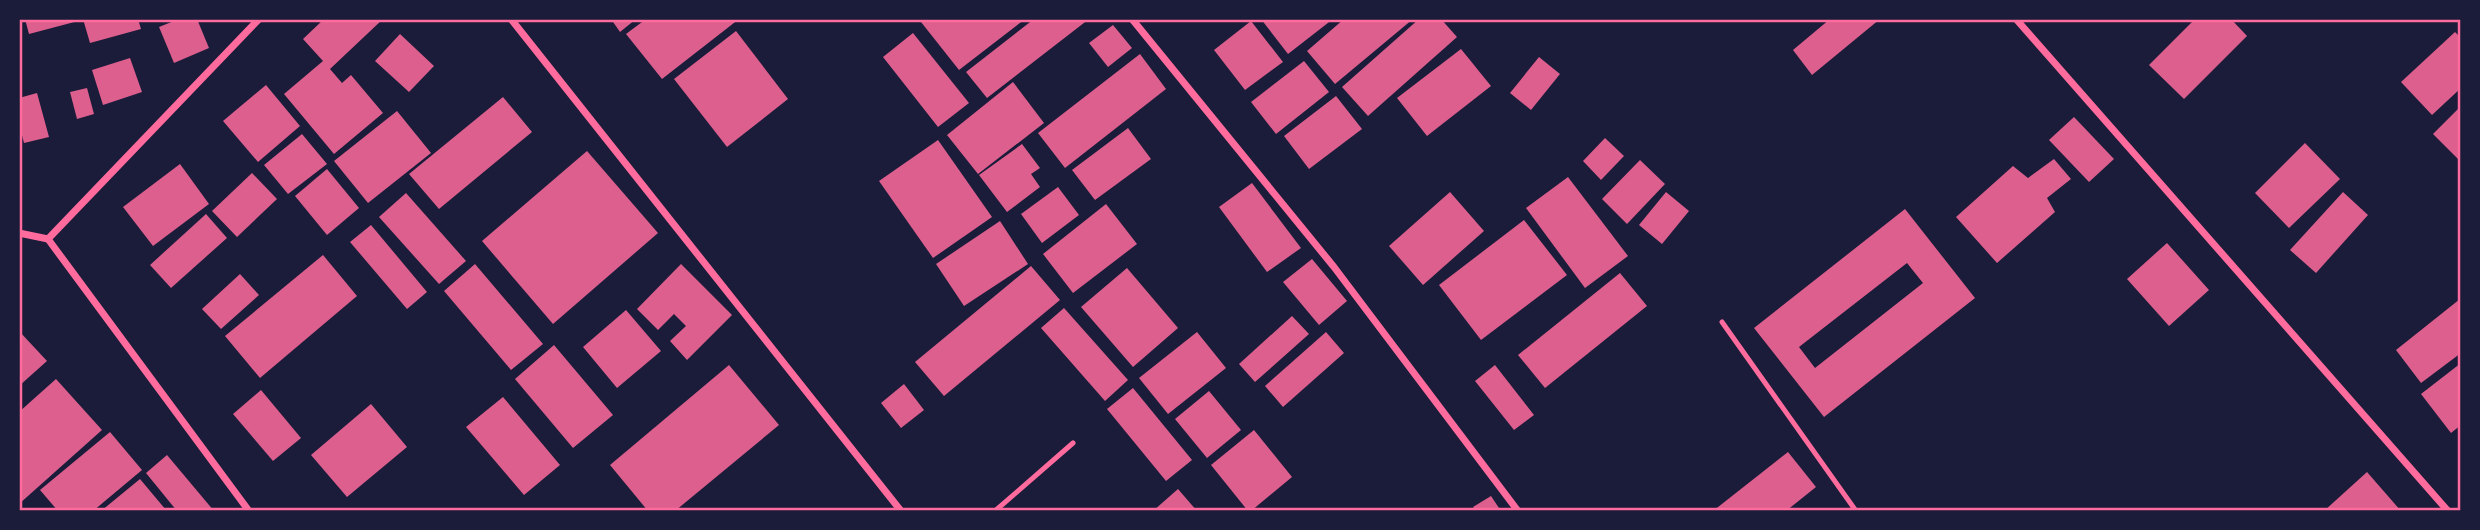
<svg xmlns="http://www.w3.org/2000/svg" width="2480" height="530" font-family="'Open Sans',sans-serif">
	<rect width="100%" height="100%" fill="#1b1b3a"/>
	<g fill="#dd5f8e" fill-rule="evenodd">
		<path d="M25 19H82V20L29 34Z"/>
		<path d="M83 19H138L141 29 90 43Z"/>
		<path d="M179 19H197L209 48 174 63 159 27Z"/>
		<path d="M324 19H383L330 69 342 83 351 75 383 113 334 154 284 94 323 61 303 39Z"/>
		<path d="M611 19H636L620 32Z"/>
		<path d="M646 19H739L662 79 626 34Z"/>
		<path d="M924 19H1025L959 70 921 22Z"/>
		<path d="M1034 19H1089L987 98 966 72Z"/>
		<path d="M1261 19H1333L1288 54Z"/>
		<path d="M1344 19H1413L1335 84 1307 51Z"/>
		<path d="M1419 19H1441L1457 37 1368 116 1342 87Z"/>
		<path d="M1830 19H1880L1812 75 1793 50Z"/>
		<path d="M2195 19H2231L2247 36 2184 99 2149 65Z"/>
		<path d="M1251 21 1283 62 1245 90 1214 50Z"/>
		<path d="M1113 25 1132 48 1108 67 1089 43Z"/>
		<path d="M736 31 788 99 727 147 674 79Z"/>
		<path d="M2455 32 2461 38V88L2432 115 2401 82Z"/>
		<path d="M913 33 969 103 938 127 883 57Z"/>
		<path d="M400 34 434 66 409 92 375 61Z"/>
		<path d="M1461 49 1491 86 1427 136 1397 98Z"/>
		<path d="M1140 54 1166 89 1065 168 1038 133Z"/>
		<path d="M1539 57 1560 74 1531 110 1510 93Z"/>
		<path d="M130 58 142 92 103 105 92 70Z"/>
		<path d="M1304 61 1329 92 1276 134 1251 102Z"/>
		<path d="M1013 82 1044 123 978 174 947 135Z"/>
		<path d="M266 85 300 126 258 162 223 121Z"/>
		<path d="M87 88 94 114 77 119 70 92Z"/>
		<path d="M37 93 49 137 24 143 19 124V98Z"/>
		<path d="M1336 96 1362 129 1309 169 1284 136Z"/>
		<path d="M503 97 532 132 439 209 409 174Z"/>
		<path d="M2461 106V162L2433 134Z"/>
		<path d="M397 111 431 153 368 203 334 161Z"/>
		<path d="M2074 117 2114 159 2089 182 2049 140Z"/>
		<path d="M1128 128 1151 159 1095 200 1072 170Z"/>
		<path d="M302 134 327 164 288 194 264 165Z"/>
		<path d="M1605 138 1624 156 1601 180 1583 161Z"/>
		<path d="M938 140 992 217 933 258 879 181Z"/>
		<path d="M2305 143 2340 179 2289 228 2255 193Z"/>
		<path d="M1022 144 1040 168 1031 174 1040 187 1007 212 979 175Z"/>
		<path d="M587 151 658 233 553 324 482 241Z"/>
		<path d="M2054 159 2071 179 2047 198 2055 212 1997 263 1956 217 2013 166 2028 178Z"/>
		<path d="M1640 160 1665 184 1627 224 1602 199Z"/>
		<path d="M180 164 209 204 153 246 123 207Z"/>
		<path d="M327 169 359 208 327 235 295 196Z"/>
		<path d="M252 173 277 199 237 237 212 211Z"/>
		<path d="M1568 177 1628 256 1585 288 1526 208Z"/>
		<path d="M1252 183 1301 248 1267 272 1219 207Z"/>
		<path d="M1058 187 1079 215 1042 243 1021 214Z"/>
		<path d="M1450 192 1484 231 1423 285 1389 246Z"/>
		<path d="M1666 192 1689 211 1662 244 1639 225Z"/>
		<path d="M2343 192 2368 215 2316 273 2290 250Z"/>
		<path d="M406 193 466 261 439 284 379 217Z"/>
		<path d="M1106 204 1137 244 1073 293 1043 254Z"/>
		<path d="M1905 209 1975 298 1824 417 1754 328ZM1907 263 1923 283 1815 368 1799 347Z"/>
		<path d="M206 214 227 238 171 288 150 265Z"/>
		<path d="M1524 220 1567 275 1481 340 1439 285Z"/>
		<path d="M1000 221 1028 264 964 306 936 264Z"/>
		<path d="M371 225 427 292 407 309 350 242Z"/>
		<path d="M2167 243 2209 290 2169 326 2127 279Z"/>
		<path d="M323 255 357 296 260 378 225 336Z"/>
		<path d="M1312 259 1347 301 1319 325 1283 282Z"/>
		<path d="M475 264 543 344 511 370 444 291Z"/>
		<path d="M681 264 732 315 687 360 670 341 686 326 674 314 658 330 637 309Z"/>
		<path d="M1031 266 1060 300 944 396 915 362Z"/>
		<path d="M1127 268 1178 328 1133 367 1081 307Z"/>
		<path d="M1620 273 1647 306 1545 388 1518 355Z"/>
		<path d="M240 274 259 295 221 329 202 309Z"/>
		<path d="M2460 299 2461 353 2421 383 2396 350Z"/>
		<path d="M1064 308 1128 380 1105 401 1041 328Z"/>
		<path d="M626 310 661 351 617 388 583 347Z"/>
		<path d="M1292 316 1309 334 1255 382 1239 364Z"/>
		<path d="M19 331 47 361 19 386Z"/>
		<path d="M1197 332 1226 368 1168 414 1139 378Z"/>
		<path d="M1326 332 1344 353 1283 407 1265 386Z"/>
		<path d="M554 345 613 415 573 448 515 379Z"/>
		<path d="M2461 363V425L2451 433 2421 394Z"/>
		<path d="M729 365 779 425 675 511H648L610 465Z"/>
		<path d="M1495 365 1534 415 1514 430 1475 381Z"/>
		<path d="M56 379 102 430 19 504V412Z"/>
		<path d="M904 384 924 410 901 428 881 403Z"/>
		<path d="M1133 388 1192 460 1166 481 1107 409Z"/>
		<path d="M261 390 301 438 273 461 233 414Z"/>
		<path d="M1209 391 1241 430 1207 458 1175 419Z"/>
		<path d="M503 397 560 465 524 495 466 427Z"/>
		<path d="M371 404 407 447 347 497 311 455Z"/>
		<path d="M1254 430 1292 477 1251 511H1248L1211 465Z"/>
		<path d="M110 432 142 470 93 511H58L40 490Z"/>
		<path d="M1788 452 1816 487 1786 511H1713Z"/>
		<path d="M167 455 214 511H177L146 473Z"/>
		<path d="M2367 472 2401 511H2324Z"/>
		<path d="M140 479 166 510 165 511H101Z"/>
		<path d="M1178 489 1197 511H1153Z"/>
		<path d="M1491 496 1501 511H1476L1473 507Z"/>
	</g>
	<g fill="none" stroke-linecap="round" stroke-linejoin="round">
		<g stroke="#ff6b9d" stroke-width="5">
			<path d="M1722 322 1856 511"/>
			<path d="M995 511 1073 443"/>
		</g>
		<g stroke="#ff6b9d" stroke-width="7">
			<path d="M511 19 901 511"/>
			<path d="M1132 19 1334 267 1518 511"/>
			<path d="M2016 19 2448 511"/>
			<path d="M19 233 48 239 259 19"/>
			<path d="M48 239 249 511"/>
		</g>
	</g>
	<rect width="2480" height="530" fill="none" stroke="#1b1b3a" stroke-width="42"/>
	<rect x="21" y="21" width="2438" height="488" fill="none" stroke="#ff6b9d" stroke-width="2.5"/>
</svg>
